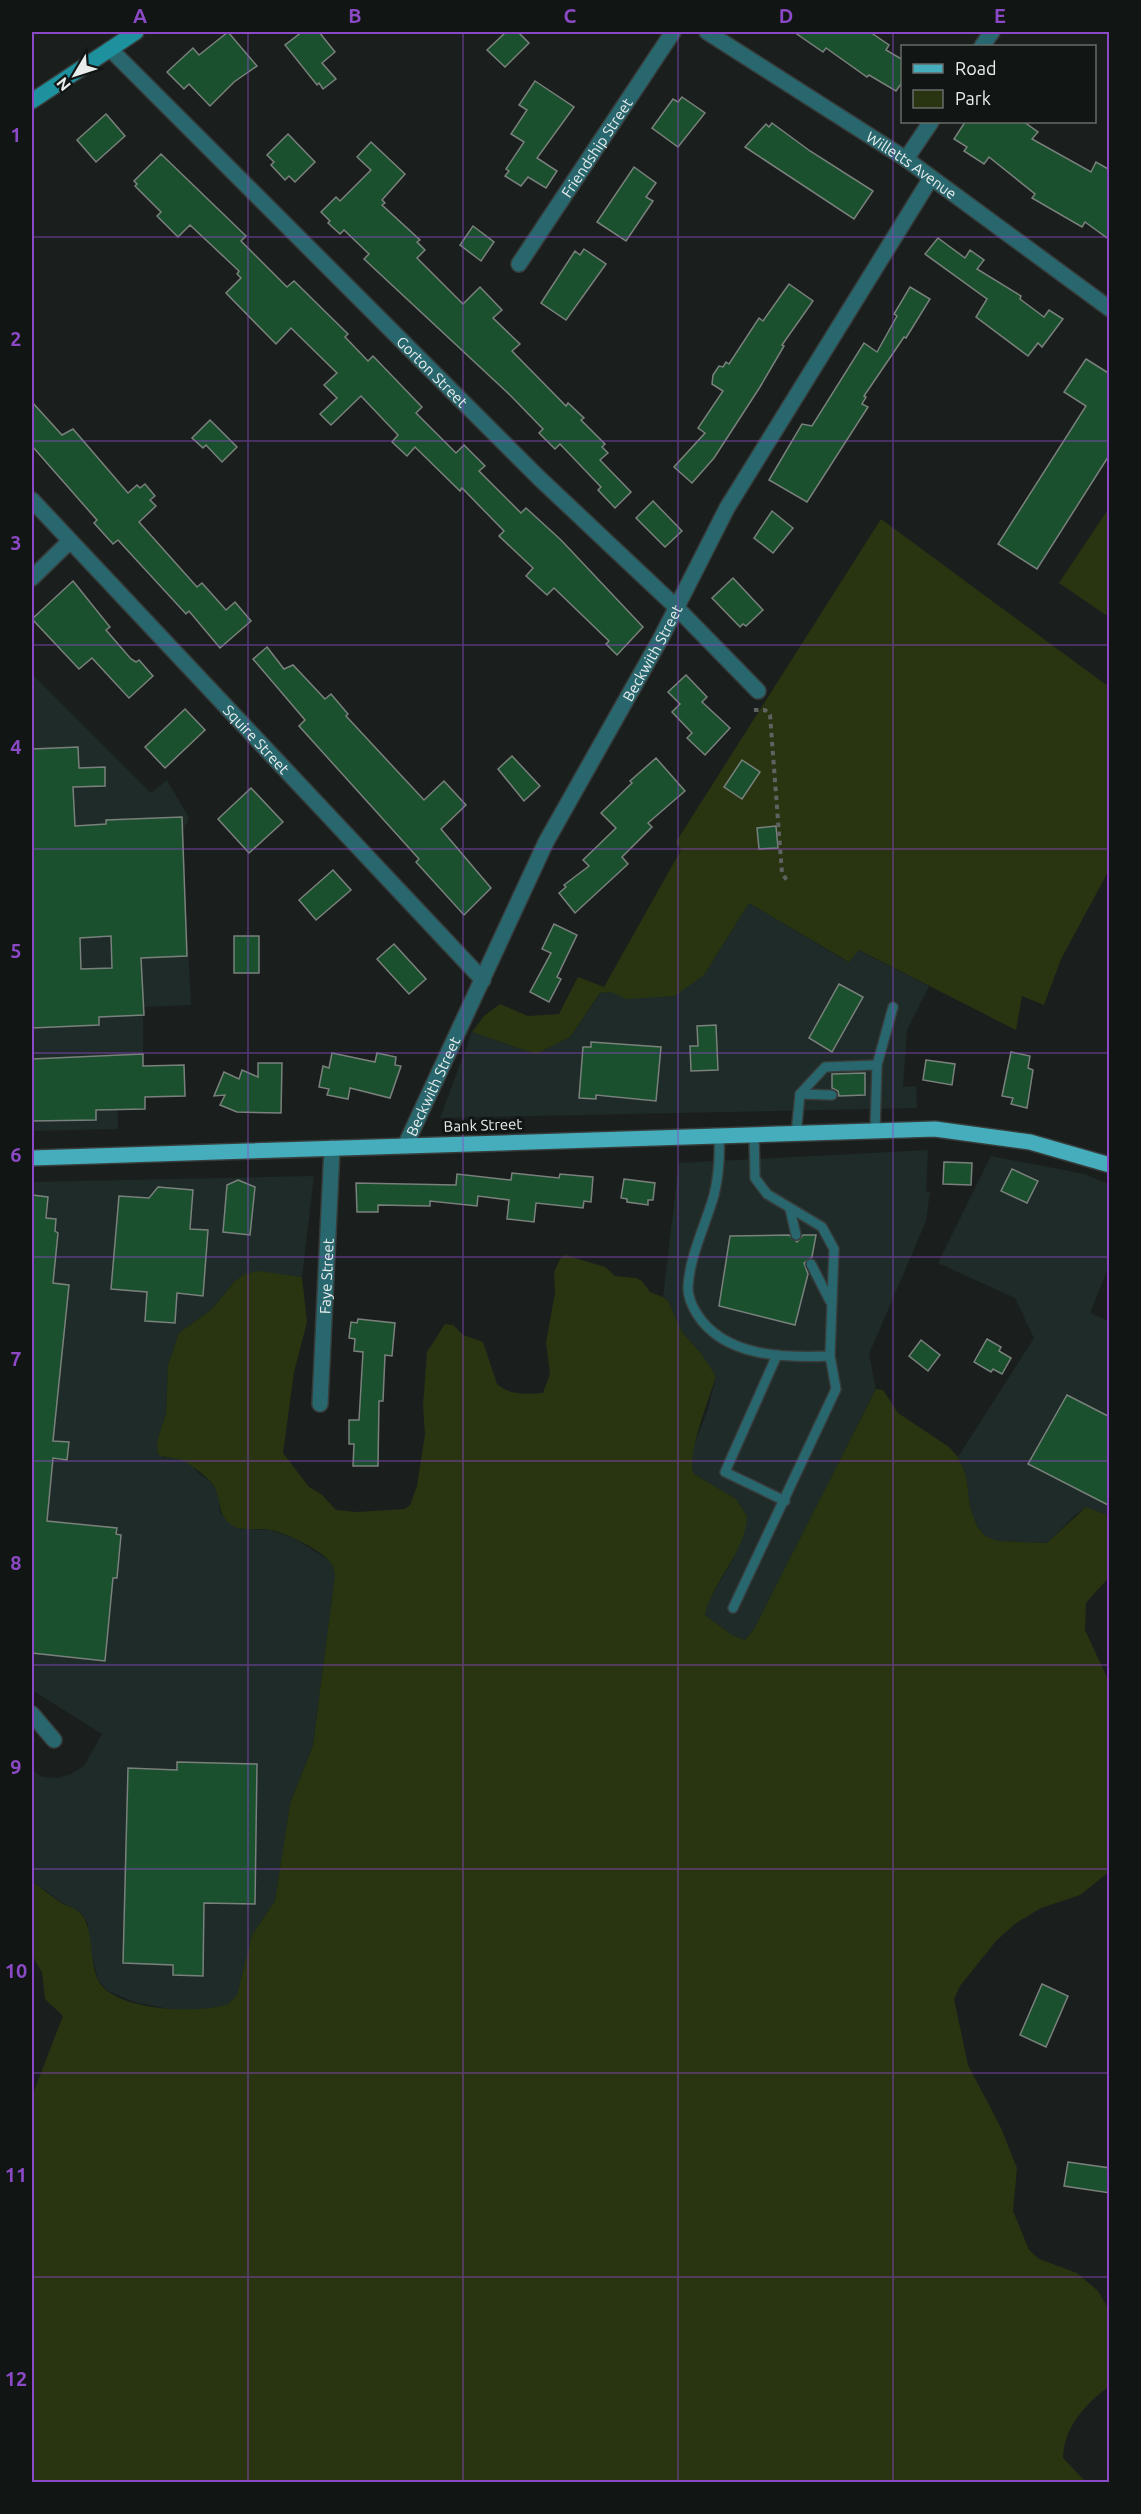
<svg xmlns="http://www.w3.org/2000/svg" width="1141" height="2514" font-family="Ubuntu,sans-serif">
	<rect width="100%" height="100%" fill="#1a1f1e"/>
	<g fill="#1e2b28">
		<path d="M32 674 151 793 167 780 189 818 182 833 191 1005 143 1007V1054L117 1055 118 1129 32 1131Z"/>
		<path d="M749 903 848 962 858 950 929 986 907 1030 903 1087 916 1086 917 1108 440 1118 472 1032 536 1054 570 1037 604 988 704 975Z"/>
		<path d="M928 1150 926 1191 930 1192 926 1221 869 1354 876 1389 754 1629 745 1640 732 1635 705 1615 708 1602 733 1559 747 1516 736 1499 694 1474 691 1467 693 1447 708 1409 716 1376 700 1352 682 1332 668 1301 663 1297 679 1163Z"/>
		<path d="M991 1156 1084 1174 1109 1184V1266L1090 1313 1109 1321V1516L1086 1507 1075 1515 1047 1543 998 1541 985 1536 977 1526 970 1507 966 1475 958 1457 1034 1338 1015 1298 938 1263Z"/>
		<path d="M314 1176 302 1277 259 1272 234 1282 212 1309 179 1333 168 1365 166 1414 157 1441 163 1458H177L190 1463 199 1474 210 1481 218 1492 220 1513 241 1529 270 1530 296 1539 331 1562 335 1575 313 1745 290 1804 275 1901 252 1935 237 1995 228 2004 221 2007 179 2011 134 2002 108 1991 98 1980 88 1939V1923L80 1912 61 1902 32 1881V1770L42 1777 57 1778 71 1774 84 1766 102 1734 32 1690V1182Z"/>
	</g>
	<g fill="#283510">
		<path d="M1109 508 1110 610 1106 615 1059 583Z"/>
		<path d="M881 519 1109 687V870L1061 959 1044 1005 1022 996 1016 1030 859 950 849 962 749 903 704 975 675 996 627 999 611 992 600 993 570 1037 536 1054 472 1032 484 1016 500 1004 528 1016 559 1014 578 977 604 987 681 850 676 842Z"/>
		<path d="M565 1255 605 1267 615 1276 636 1278 642 1281 650 1292 663 1297 668 1301 682 1332 700 1352 716 1376C710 1397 685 1458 694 1474L736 1499 747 1516C746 1552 713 1580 705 1615L732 1635 745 1640 754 1629 876 1389 883 1390 898 1413 949 1447 958 1457 966 1475 970 1507 977 1526 985 1536 998 1541 1047 1543 1086 1507 1109 1516V1577L1086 1603 1085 1630 1109 1682V1872L1080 1895 1041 1908 1016 1923 996 1941 960 1986 954 1999 968 2065 1001 2128 1017 2168 1013 2211 1029 2250 1039 2259 1077 2273 1098 2291 1109 2310V2386C1086 2404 1064 2426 1063 2458L1086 2482H32V2096L63 2016 45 1999 42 1972 35 1961 32 1948V1881C41 1888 51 1896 61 1903 68 1906 76 1908 81 1914 94 1928 89 1962 98 1980 114 2012 199 2014 228 2004L237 1995 252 1935 275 1901 290 1804 313 1745 335 1575C334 1572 333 1565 330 1562 321 1550 285 1532 270 1530 256 1527 243 1533 230 1524 216 1513 222 1496 212 1483 206 1476 188 1462 179 1459 171 1457 165 1459 158 1454L157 1441 166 1414 168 1365 179 1333 212 1309 234 1282 245 1274 258 1271 302 1277 307 1322 294 1372 283 1453 309 1487 321 1494 336 1510 357 1512 405 1509 410 1505 417 1486 425 1434 423 1406 427 1352 445 1324 453 1325 463 1335 483 1342 497 1384C511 1396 525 1394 543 1393L550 1374 546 1342 555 1293 554 1272 560 1259Z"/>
	</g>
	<g fill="#1a502e" stroke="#7a807c" stroke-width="1.5" fill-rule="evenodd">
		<path d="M228 32 257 66 234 82 210 106 189 84 184 89 167 72 193 48 199 55Z"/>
		<path d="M302 32H319L335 52 322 63 336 79 323 89 319 83 317 85 285 45Z"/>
		<path d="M506 32H518L529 43 505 67 487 50Z"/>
		<path d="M794 32H870L889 45 886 50 903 60V81L896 91 869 75 867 77 826 48 823 52Z"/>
		<path d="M535 81 574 107 537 158 557 171 546 188 528 177 521 186 505 176 509 171 506 169 524 142 511 134 527 110 519 105Z"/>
		<path d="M682 97 705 113 678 147 652 128 673 99 678 102Z"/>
		<path d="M106 114 125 136 96 162 77 140Z"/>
		<path d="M965 122H1024L1038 132 1032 139 1091 172 1096 162 1110 170V240L1085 222 1082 227 1032 198 1035 194 989 157 984 164 964 151 967 147 954 139Z"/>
		<path d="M772 123 810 151 873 191 854 219 745 147 766 124 769 127Z"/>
		<path d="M288 134 315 162 295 182 289 176 285 180 271 165 274 162 267 155Z"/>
		<path d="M371 142 405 174 382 200 385 203 382 205 420 240 417 242 425 250 417 258 463 304 480 287 502 310 493 318 520 344 512 351 566 406 568 403 584 418 581 420 605 444 602 447 608 453 600 460 631 492 615 508 598 490 601 487 560 444 555 449 539 433 543 429 511 396 364 259 369 254 344 230 340 234 328 223 330 221 321 212 336 197 340 201 371 170 357 157Z"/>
		<path d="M161 154 246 236 241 241 287 287 294 281 348 334 345 337 368 361 373 356 422 407 416 413 456 453 464 445 485 466 479 471 521 513 526 508 561 540 643 627 617 655 606 644 609 641 554 588 547 595 526 576 533 568 499 536 504 531 462 488 460 491 415 447 407 456 392 442 398 435 361 396 331 425 320 414 337 398 324 385 337 373 291 328 276 344 226 293 241 278 237 274 239 271 190 225 178 237 157 216 161 212 135 186 137 184 134 181Z"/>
		<path d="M634 167 656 183 646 197 653 201 626 241 597 222Z"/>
		<path d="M473 226 494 242 481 261 460 245Z"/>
		<path d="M938 238 965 258 970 250 984 260 977 269 1021 296 1020 299 1044 317 1049 310 1063 319 1042 347 1038 343 1028 356 976 317 987 299 925 254Z"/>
		<path d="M584 249 606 264 566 320 541 303 575 251 580 255Z"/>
		<path d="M789 284 813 301 782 345 784 346 760 387 714 458 692 483 674 467 705 433 698 428 723 391 712 384 713 375 719 366 723 367 726 362 729 364 759 318 763 321Z"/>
		<path d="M910 287 930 299 906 338 904 337 864 396 866 397 862 404 868 407 807 502 769 480 802 424 812 426 864 343 877 352 897 316 894 314Z"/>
		<path d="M1086 359 1110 374V454L1037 569 998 544 1086 406 1064 392Z"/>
		<path d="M32 402 62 435 73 429 128 493 137 485 140 488 145 484 155 496 150 500 156 506 139 522 197 587 202 583 226 610 235 602 251 621 220 648 189 611 186 614 118 540 113 544 94 523 97 520 32 446Z"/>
		<path d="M210 420 237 447 222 462 206 445 203 448 192 438Z"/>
		<path d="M653 501 682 531 665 547 636 518Z"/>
		<path d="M772 511 793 528 773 553 754 538Z"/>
		<path d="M733 578 763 610 746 626 743 624 740 627 712 598Z"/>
		<path d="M73 581 110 627 106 630 131 659 136 662 139 660 153 676 129 698 92 658 79 669 32 619Z"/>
		<path d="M267 647 284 669 293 665 325 699 331 694 348 714 346 716 424 800 444 781 466 805 441 829 491 888 464 915 416 862 419 859 299 726 305 720 253 659Z"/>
		<path d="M686 675 707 697 702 702 730 728 705 755 687 738 692 733 672 712 680 704 668 692Z"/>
		<path d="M185 709 205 730 165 768 145 747Z"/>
		<path d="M78 747 79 768 105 767V786L73 787 75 826 106 824V820L182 817 187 956 141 958 144 1015 99 1017V1025L32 1028V749ZM111 936 112 968 81 969 80 938Z"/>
		<path d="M512 756 540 786 524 801 498 769Z"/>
		<path d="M656 758 685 791 648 823 652 827 622 857 628 864 575 913 559 893 566 887 564 885 589 866 583 860 616 828 601 813 632 783 630 781Z"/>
		<path d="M742 760 760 772 742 799 724 787Z"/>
		<path d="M251 788 283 822 249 853 218 819Z"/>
		<path d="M776 826 778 848 759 849 757 828Z"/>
		<path d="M333 870 351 890 316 920 299 900Z"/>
		<path d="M554 924 577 935 557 977 561 979 549 1002 530 992 551 953 542 949Z"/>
		<rect x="234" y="936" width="25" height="37"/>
		<path d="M394 944 426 979 409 994 377 959Z"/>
		<path d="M839 984 863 997 832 1052 809 1038Z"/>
		<path d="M716 1025 718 1070 691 1071 690 1046H698L697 1026Z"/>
		<path d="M591 1042 661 1047 656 1101 596 1095V1099L579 1098 583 1047H591Z"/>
		<path d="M1011 1052 1030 1056 1028 1068 1033 1070 1027 1108 1011 1104 1013 1098 1002 1096Z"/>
		<path d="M332 1053 375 1062 377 1053 396 1057 395 1065 401 1066 390 1098 350 1088 348 1099 327 1095 329 1089 319 1087 323 1066 329 1068Z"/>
		<path d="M143 1054V1066L184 1065 185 1096 145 1097V1109L96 1110V1120L32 1121V1059Z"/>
		<path d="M926 1060 955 1064 952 1085 923 1080Z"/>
		<path d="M258 1063H282L281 1113 237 1112 220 1105 225 1095 214 1096 224 1072 239 1079 242 1070 258 1077Z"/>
		<path d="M865 1073V1095L839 1096 838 1091 832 1088V1074Z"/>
		<path d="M944 1162 972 1163 971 1185 943 1184Z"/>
		<path d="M1012 1169 1038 1181 1027 1203 1001 1191Z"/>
		<path d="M512 1173 559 1178 560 1174 593 1177 591 1202 584 1201 583 1208 536 1203 534 1222 507 1219 509 1200 478 1196 477 1206 430 1201V1206L378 1205V1212H357L356 1183 456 1185 457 1174 511 1180Z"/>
		<path d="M624 1179 655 1183 653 1200H648V1205L627 1202V1199L621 1198Z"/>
		<path d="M238 1180 255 1187 250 1235 223 1232 227 1185Z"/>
		<path d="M158 1187 193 1190 190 1229 208 1230 203 1296 177 1293 175 1323 145 1321 147 1292 111 1289 119 1196 149 1198Z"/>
		<path d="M32 1195 48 1197 46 1218 56 1219 55 1231 58 1233 53 1283 69 1285 53 1441 69 1442 67 1460 53 1458 47 1521 117 1528 116 1534 121 1535 117 1578H113L105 1661 32 1653Z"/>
		<path d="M789 1235 797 1242 803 1235H816L812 1257 804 1263 808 1274 795 1325 719 1306 730 1236Z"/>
		<path d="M358 1319 395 1323 392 1356 385 1355 383 1401H379L378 1466H353L354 1444H349V1420H359L363 1352 354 1351 355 1339 349 1338 351 1322 357 1323Z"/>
		<path d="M987 1339 1001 1347 999 1351 1011 1358 1002 1374 993 1369 991 1372 974 1362Z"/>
		<path d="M921 1340 940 1355 928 1371 909 1356Z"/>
		<path d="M1067 1395 1110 1417V1506L1028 1464Z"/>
		<path d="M177 1762 257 1764 255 1904 204 1903 203 1976 173 1975V1965L123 1963 128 1768 177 1770Z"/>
		<path d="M1042 1984 1068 1996 1046 2047 1020 2035Z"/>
		<path d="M1068 2162 1110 2168V2193L1064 2186Z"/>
	</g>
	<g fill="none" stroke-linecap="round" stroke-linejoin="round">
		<g stroke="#373c3b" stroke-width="12">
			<g id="service">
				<path d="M877 1065 893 1007"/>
				<path d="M800 1094 832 1095"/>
				<path d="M796 1134 800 1094 825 1067 877 1065 875 1131"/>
				<path d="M719 1136C720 1156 719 1175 714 1195 706 1224 689 1257 688 1288 688 1296 692 1306 697 1314 724 1357 784 1358 830 1356L834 1249 822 1227 767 1194 755 1178 754 1135"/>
				<path d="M790 1209 796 1235"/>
				<path d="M811 1264 830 1301"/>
				<path d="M777 1355 725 1472 785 1501"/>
				<path d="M733 1608 836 1389 830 1356"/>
			</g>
		</g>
		<g stroke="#373c3b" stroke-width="18">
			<g id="minor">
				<path d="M982 46 992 32"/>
				<path id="s1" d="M110 49 538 477 675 606 758 691"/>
				<path d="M906 159 931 122"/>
				<path id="s2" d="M519 264 673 32"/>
				<path id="s3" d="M32 500 483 980"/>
				<path d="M32 578 70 541"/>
				<path id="s4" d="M405 1146 546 842 661 638 727 508 931 178"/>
				<path id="s5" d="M320 1404 332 1148"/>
				<path d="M32 1714 54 1740"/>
			</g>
		</g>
		<g stroke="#373c3b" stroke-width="18">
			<g id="tertiary">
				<path id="s6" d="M707 32 906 159 1110 309"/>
			</g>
		</g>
		<g stroke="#373c3b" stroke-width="18">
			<path id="secondary" d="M32 101 136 32"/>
		</g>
		<g stroke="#373c3b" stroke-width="18">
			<path id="primary" d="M32 1158 935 1129 1030 1142 1110 1165"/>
		</g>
		<path stroke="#5e6261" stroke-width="4" stroke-dasharray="4.5 4.5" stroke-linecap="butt" d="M754 710H765L770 715 782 873 788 882"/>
		<use href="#service" stroke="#29676f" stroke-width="9"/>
		<use href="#minor" stroke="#29676f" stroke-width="15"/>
		<use href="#tertiary" stroke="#29676f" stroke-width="15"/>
		<use href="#secondary" stroke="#1e919e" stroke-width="15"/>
		<use href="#primary" stroke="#45adbb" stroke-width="15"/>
	</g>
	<path fill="none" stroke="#8c49c6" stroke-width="1.5" stroke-opacity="0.55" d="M248 32V2482M463 32V2482M678 32V2482M893 32V2482M32 237H1110M32 441H1110M32 645H1110M32 849H1110M32 1053H1110M32 1257H1110M32 1461H1110M32 1665H1110M32 1869H1110M32 2073H1110M32 2277H1110"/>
	<g text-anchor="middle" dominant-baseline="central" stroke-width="6" stroke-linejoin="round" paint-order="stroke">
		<g font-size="15" fill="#e9edec" stroke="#111615">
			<text stroke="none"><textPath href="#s2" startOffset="140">Friendship Street</textPath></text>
			<text stroke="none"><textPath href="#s6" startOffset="244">Willetts Avenue</textPath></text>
			<text stroke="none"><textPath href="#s1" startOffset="456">Gorton Street</textPath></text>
			<text stroke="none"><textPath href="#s4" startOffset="552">Beckwith Street</textPath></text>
			<text stroke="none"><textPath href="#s3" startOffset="328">Squire Street</textPath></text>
			<text stroke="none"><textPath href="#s4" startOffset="66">Beckwith Street</textPath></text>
			<text transform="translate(483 1125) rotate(-2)">Bank Street</text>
			<text stroke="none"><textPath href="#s5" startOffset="128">Faye Street</textPath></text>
		</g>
	</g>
	<rect width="1141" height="2514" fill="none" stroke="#111615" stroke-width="66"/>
	<rect x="901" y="45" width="195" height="78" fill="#111615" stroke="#676c6b" stroke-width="1.5"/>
	<rect x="913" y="64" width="30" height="9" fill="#45adbb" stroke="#676c6b" stroke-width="1.5"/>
	<text x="955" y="75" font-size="18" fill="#e9edec">Road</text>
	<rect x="913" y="90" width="30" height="18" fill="#283510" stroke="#676c6b" stroke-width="1.5"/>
	<text x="955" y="105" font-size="18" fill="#e9edec">Park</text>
	<g transform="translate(75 75) rotate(231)" stroke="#111615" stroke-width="4.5" paint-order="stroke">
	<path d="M0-4.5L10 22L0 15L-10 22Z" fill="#e9edec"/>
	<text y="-9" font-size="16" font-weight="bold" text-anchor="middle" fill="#e9edec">N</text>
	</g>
	<rect x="33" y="33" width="1075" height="2448" fill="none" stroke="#8c49c6" stroke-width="2"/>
	<g font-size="20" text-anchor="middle" font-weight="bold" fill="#8c49c6">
		<text x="140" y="23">A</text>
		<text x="355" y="23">B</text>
		<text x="570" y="23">C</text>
		<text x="786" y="23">D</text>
		<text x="1000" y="23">E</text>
		<text x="16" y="142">1</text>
		<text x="16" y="346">2</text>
		<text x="16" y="550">3</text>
		<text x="16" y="754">4</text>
		<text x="16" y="958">5</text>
		<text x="16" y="1162">6</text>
		<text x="16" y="1366">7</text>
		<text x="16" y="1570">8</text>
		<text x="16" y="1774">9</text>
		<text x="16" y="1978">10</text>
		<text x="16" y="2182">11</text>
		<text x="16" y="2386">12</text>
	</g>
</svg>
